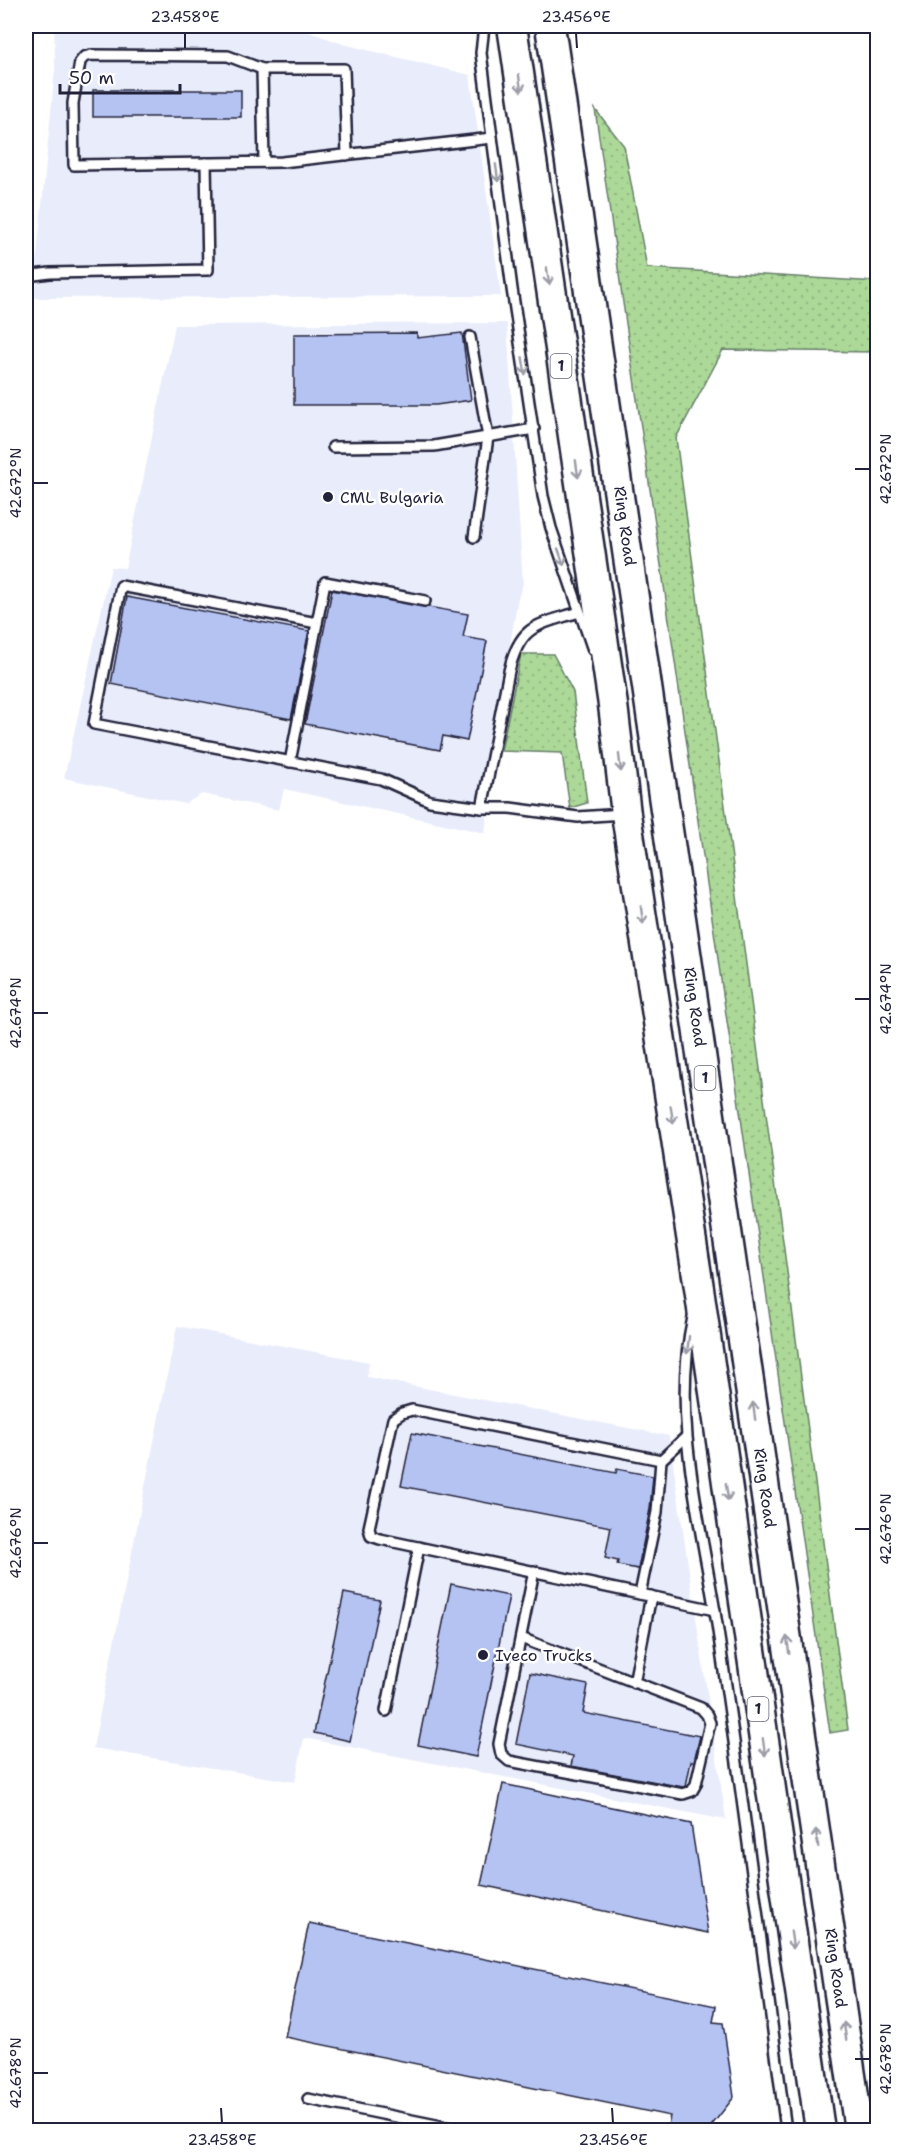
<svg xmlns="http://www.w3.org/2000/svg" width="903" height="2156" font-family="'Shantell Sans',sans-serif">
	<defs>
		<pattern id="grass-dots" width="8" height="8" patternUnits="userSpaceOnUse" patternTransform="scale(1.5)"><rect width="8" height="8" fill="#acd998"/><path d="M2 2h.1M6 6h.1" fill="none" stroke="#94ba84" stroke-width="1.8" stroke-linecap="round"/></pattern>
	</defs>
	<rect width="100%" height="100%" fill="#fff"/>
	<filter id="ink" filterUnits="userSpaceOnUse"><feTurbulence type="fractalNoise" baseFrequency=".0167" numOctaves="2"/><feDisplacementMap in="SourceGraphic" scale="12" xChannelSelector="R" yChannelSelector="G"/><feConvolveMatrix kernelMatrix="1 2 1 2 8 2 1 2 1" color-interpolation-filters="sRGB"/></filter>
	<g filter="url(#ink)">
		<g fill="#e9edfb">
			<path d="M54 26H293L343 44 470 75 501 296 33 298 55 69Z"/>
			<path d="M507 323 523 584 518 598 508 657 485 833 284 789 279 810 202 794 185 804 64 778 111 567 125 568 175 325Z"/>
			<path d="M177 1326 369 1362 367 1377 669 1436 726 1820 304 1738 295 1782 93 1748Z"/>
		</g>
		<g fill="url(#grass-dots)" stroke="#677e6a" stroke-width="1.5">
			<path d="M595 109 624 146 647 268 877 282V352L723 350 676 438 848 1730 830 1733Z"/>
			<path d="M521 654H553L573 692 587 803 570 808 562 753 501 751Z"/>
		</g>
		<g fill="#b5c3f3" stroke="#22223b" stroke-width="1.5">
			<rect x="93" y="90" width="148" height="27"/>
			<path d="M417 333V338L462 333 471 400 436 405H294V334Z"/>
			<path d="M332 590 468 614 463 637 487 641 467 741 443 736 440 750 305 724Z"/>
			<path d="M127 597 309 631 291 719 111 684Z"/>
			<path d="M412 1433 616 1473 617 1469 653 1476 650 1509 638 1569 617 1565 618 1561 605 1558 611 1527 401 1486Z"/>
			<path d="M451 1584 509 1596 476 1757 418 1745Z"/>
			<path d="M344 1593 380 1600 350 1741 314 1733Z"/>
			<path d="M530 1673 588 1685 583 1713 700 1736 694 1761H691L686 1786 683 1787 571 1766 573 1756 516 1744Z"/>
			<path d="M503 1784 691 1824 708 1933 481 1885Z"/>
			<path d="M309 1923 716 2006 713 2022 723 2023 734 2097 708 2130H667L670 2116 285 2037Z"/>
		</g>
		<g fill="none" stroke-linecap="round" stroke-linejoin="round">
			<g stroke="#22223b" stroke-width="14">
				<g id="service">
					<path d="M484 26 481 53 512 289 543 496 551 528 593 650"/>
					<path d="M262 69 264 162"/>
					<path d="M347 155 344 69H262L228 56 91 55 84 57 80 62 73 103 74 165 282 162 492 138"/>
					<path d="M26 276 50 273 208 270 206 163"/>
					<path d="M470 337 488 437 474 537"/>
					<path d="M333 447 434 446 534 429"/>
					<path d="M579 612C538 625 520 624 509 671L482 808H510L578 817 623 814"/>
					<path d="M317 623 121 586 94 724 381 779 430 801 482 808"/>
					<path d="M290 762 325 582 425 601"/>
					<path d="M693 1317C670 1420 703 1528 718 1631 743 1797 764 1964 786 2130"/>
					<path d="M686 1437 661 1460 412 1410 402 1413 393 1419 369 1528 371 1536 380 1539 715 1610"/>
					<path d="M640 1594 657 1512 661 1460"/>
					<path d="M521 1638 701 1708 707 1715 710 1723 696 1784 692 1791 683 1794 509 1761 501 1754 499 1744 534 1571"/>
					<path d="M634 1683 651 1596"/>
					<path d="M386 1711 419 1547"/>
					<path d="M308 2099 461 2130"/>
				</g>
			</g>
			<g stroke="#22223b" stroke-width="33">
				<g id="trunk">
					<path d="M512 26 613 705 626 814 699 1288 820 2130"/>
					<path d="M550 26 859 2130"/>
				</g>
			</g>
			<use href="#service" stroke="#fff" stroke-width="9"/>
			<use href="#trunk" stroke="#fff" stroke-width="28"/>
		</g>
		<defs><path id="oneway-shaft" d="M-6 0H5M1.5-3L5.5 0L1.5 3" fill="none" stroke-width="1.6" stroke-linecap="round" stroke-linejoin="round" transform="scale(1.5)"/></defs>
		<g stroke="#9c9ca7">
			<use href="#oneway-shaft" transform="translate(520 83) rotate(82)"/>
			<use href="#oneway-shaft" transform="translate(497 173) rotate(82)"/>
			<use href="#oneway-shaft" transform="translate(548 276) rotate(82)"/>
			<use href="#oneway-shaft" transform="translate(524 366) rotate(81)"/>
			<use href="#oneway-shaft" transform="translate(577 469) rotate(82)"/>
			<use href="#oneway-shaft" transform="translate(561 557) rotate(71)"/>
			<use href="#oneway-shaft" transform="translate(620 763) rotate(83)"/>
			<use href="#oneway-shaft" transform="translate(642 915) rotate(82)"/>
			<use href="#oneway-shaft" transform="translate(672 1115) rotate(81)"/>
			<use href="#oneway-shaft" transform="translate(688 1345) rotate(97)"/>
			<use href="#oneway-shaft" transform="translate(754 1411) rotate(-98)"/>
			<use href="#oneway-shaft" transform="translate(727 1492) rotate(82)"/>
			<use href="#oneway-shaft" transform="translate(788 1645) rotate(-98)"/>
			<use href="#oneway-shaft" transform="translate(764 1747) rotate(82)"/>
			<use href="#oneway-shaft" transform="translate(817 1838) rotate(-98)"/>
			<use href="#oneway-shaft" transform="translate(792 1940) rotate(82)"/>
			<use href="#oneway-shaft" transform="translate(845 2031) rotate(-98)"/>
		</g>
	</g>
	<path fill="none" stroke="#22223b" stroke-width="2" d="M185 33V48M576 33 577 48M855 469H870M33 483H48M855 999H870M33 1013H48M855 1529H870M33 1543H48M855 2059H870M33 2073H48M221 2108 222 2123M612 2108 613 2123"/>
	<g fill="#22223b" stroke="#fff" stroke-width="2">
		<circle cx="328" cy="497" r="6"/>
		<circle cx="483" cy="1655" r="6"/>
	</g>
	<g text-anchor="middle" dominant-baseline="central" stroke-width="5" stroke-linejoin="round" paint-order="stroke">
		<g fill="#fff" stroke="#646476" stroke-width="1.5">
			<rect x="550.5" y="354" width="21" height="24" rx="4.5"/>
			<rect x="694.5" y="1066" width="21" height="24" rx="4.5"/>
			<rect x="747.5" y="1697" width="21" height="24" rx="4.5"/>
		</g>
		<g font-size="15" font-weight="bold" fill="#22223b">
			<text x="561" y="366">1</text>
			<text x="705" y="1078">1</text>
			<text x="758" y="1709">1</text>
		</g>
		<g font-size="16" fill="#22223b" stroke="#fff" text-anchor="start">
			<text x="340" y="497">CML Bulgaria</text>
			<text x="495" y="1655">Iveco Trucks</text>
		</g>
		<g font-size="16" fill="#22223b" stroke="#fff">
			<text transform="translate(625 526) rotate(82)">Ring Road</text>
			<text transform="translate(695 1007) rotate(82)">Ring Road</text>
			<text transform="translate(765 1488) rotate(82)">Ring Road</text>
			<text transform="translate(836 1968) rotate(82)">Ring Road</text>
		</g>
	</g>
	<rect width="903" height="2156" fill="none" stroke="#fff" stroke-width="66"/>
	<path d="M60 84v9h120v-9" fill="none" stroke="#22223b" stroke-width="3"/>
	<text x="69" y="84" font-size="18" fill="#22223b" stroke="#ffffff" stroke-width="4.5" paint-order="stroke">50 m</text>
	<rect x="33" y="33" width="837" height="2090" fill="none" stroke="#22223b" stroke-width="2"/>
	<g font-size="15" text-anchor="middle" fill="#22223b">
		<text x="185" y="22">23.458°E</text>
		<text x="576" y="22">23.456°E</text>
		<text transform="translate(886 469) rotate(-90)" y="5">42.672°N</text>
		<text transform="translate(16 483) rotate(-90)" y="5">42.672°N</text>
		<text transform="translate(886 999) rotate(-90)" y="5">42.674°N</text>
		<text transform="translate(16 1013) rotate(-90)" y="5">42.674°N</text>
		<text transform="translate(886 1529) rotate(-90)" y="5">42.676°N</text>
		<text transform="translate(16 1543) rotate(-90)" y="5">42.676°N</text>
		<text transform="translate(886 2059) rotate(-90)" y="5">42.678°N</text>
		<text transform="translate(16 2073) rotate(-90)" y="5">42.678°N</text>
		<text x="222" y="2145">23.458°E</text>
		<text x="613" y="2145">23.456°E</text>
	</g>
</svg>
